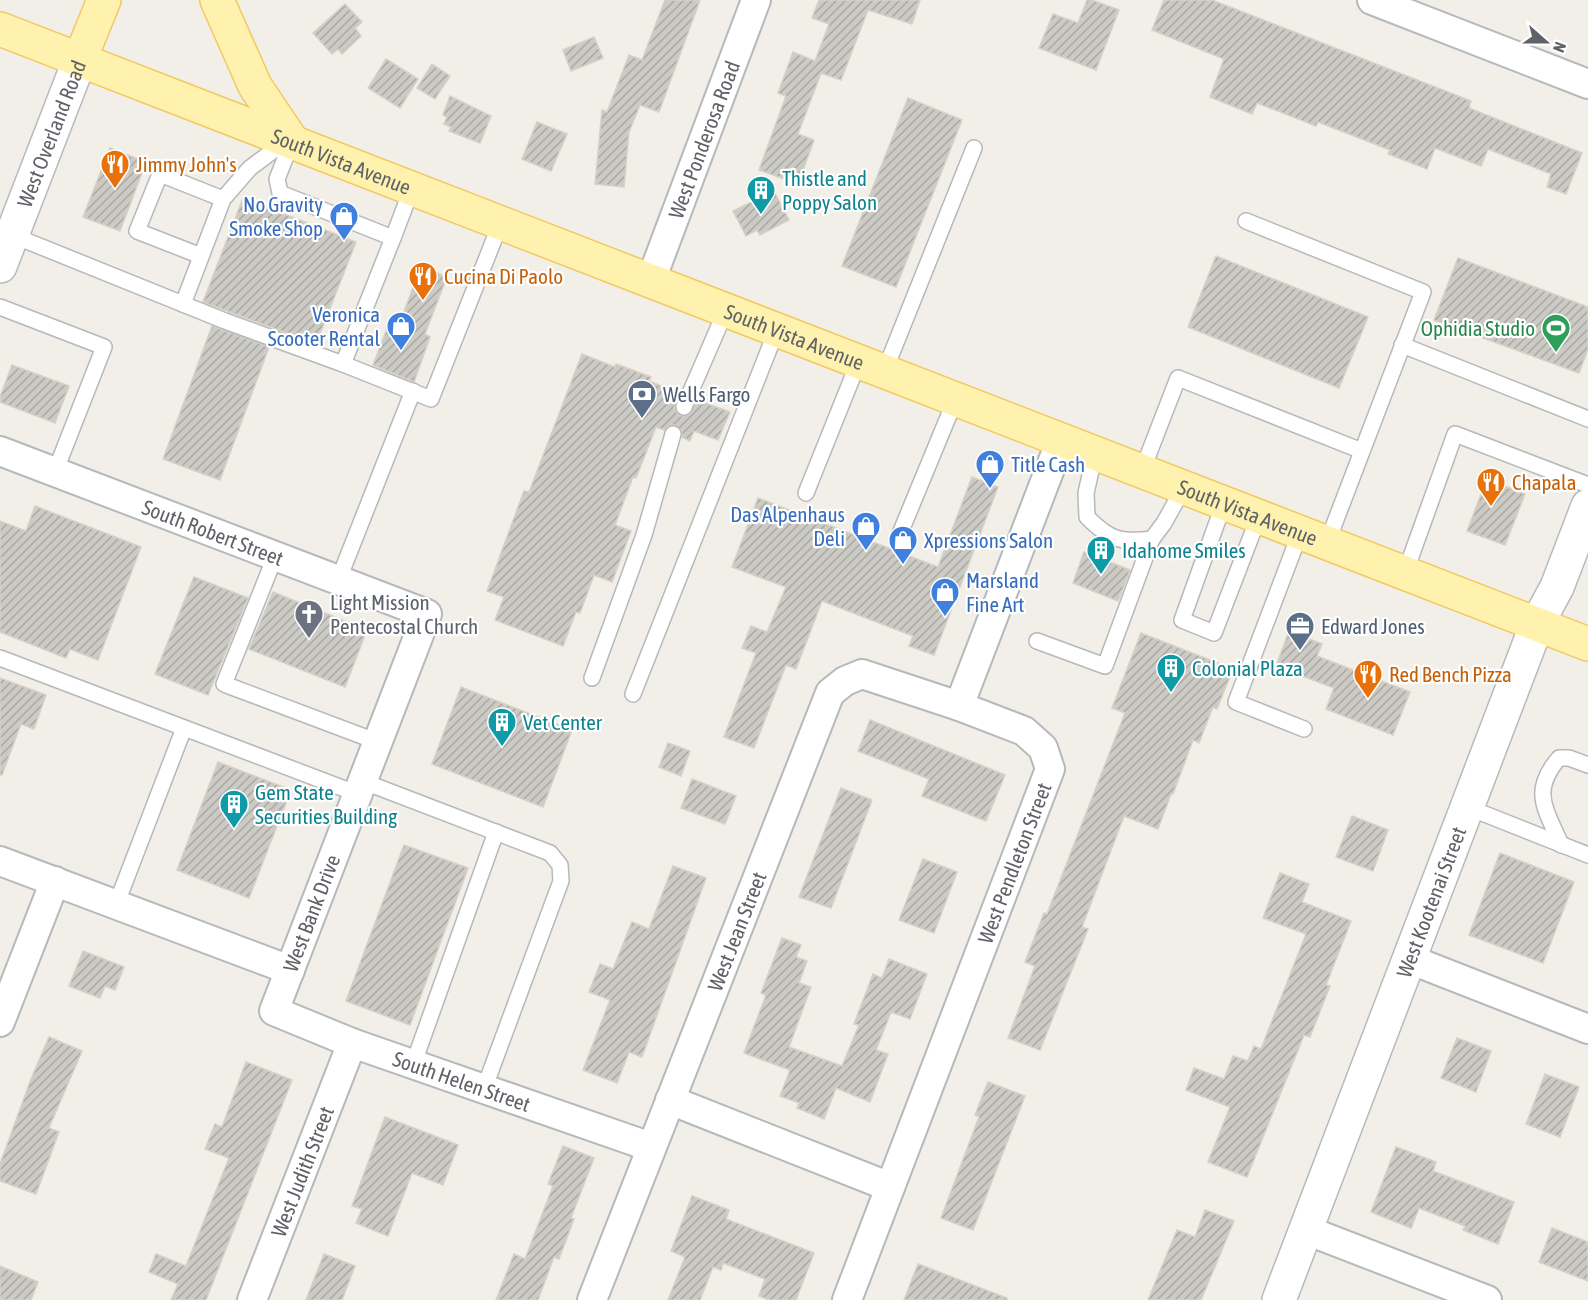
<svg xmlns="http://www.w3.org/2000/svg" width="1588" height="1300" font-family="'Asap Condensed',sans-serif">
	<defs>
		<pattern id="building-hatch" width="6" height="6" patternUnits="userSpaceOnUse" patternTransform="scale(1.5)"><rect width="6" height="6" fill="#cccac5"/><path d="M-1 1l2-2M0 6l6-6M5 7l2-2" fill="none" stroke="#a9a8a4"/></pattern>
	</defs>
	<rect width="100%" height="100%" fill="#f1efe8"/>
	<g fill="url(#building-hatch)" stroke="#d6d1c6" stroke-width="1.5">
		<path d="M665 0H700L659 112 640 105 629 132 624 187 595 184 602 110 607 112 629 55 642 60Z"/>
		<path d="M819 0H920L912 24 868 10 841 80 821 73 798 134 814 140 798 184 759 170 786 96 778 93 793 52 815 61 829 24 812 18Z"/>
		<path d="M1087 0H1092L1119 10 1096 70 1039 48 1053 14 1078 23Z"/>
		<path d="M1164 0H1212L1471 101 1469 108 1582 153 1566 194 1547 187 1551 174 1488 149 1481 166 1435 148 1427 169 1388 154 1390 150 1318 122 1316 126 1257 103 1252 114 1210 97 1224 59 1152 30Z"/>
		<path d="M345 4 362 22 355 28 361 36 342 54 338 49 332 54 313 33Z"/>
		<path d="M594 37 603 58 571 71 563 50Z"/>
		<path d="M386 59 418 79 400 108 368 88Z"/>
		<path d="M432 64 450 76 435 99 417 88Z"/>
		<path d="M450 96 491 116 480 143 449 131 451 127 444 124 447 117 443 115Z"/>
		<path d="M908 98 962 120 896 287 842 266Z"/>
		<path d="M537 122 567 134 551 171 522 159Z"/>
		<path d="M110 148 146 162 120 231 83 217Z"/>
		<path d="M774 191 789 220 760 235 757 230 746 236 733 211Z"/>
		<path d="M243 198 356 242 316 344 203 302Z"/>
		<path d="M1216 256 1368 317 1339 388 1188 327Z"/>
		<path d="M1458 258 1588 307V349L1579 373 1434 320Z"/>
		<path d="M421 266 447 277 425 334 430 337 414 382 373 365 390 321 399 325Z"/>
		<path d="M212 326 269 347 220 480 163 459Z"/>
		<path d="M582 354 615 367 616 364 651 377 649 381 679 393 674 408 676 412 681 416 690 414 697 400 730 412 718 440 694 431 690 441 682 437V431L675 425H670L664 430 656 427 636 478 633 477 615 525 631 531 612 582 594 575 580 613 576 612 563 646 495 620 504 597 487 591 524 491 529 492Z"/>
		<path d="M12 365 69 386 55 423 0 402V397Z"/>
		<path d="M972 477 998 487 934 655 909 646 913 636 822 601 796 669 786 665 754 748 724 737 756 653 742 648 751 626 767 632 786 587 732 567 758 498 938 567Z"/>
		<path d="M1487 479 1525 494 1505 545 1467 531Z"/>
		<path d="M35 506 141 547 98 660 70 649 66 658 0 632V521L26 531Z"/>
		<path d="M1084 552 1130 570 1118 601 1073 583Z"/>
		<path d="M194 577 248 598 208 695 155 674Z"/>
		<path d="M273 592 367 630 345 687 249 649Z"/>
		<path d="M1289 631 1322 644 1317 656 1410 692 1393 735 1326 709 1334 688 1276 666Z"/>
		<path d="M1141 633 1233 669 1217 709 1213 707 1199 743 1193 740 1173 794H1171L1158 829 1124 816 1082 927 1088 929 1040 1050 1008 1038 1035 966 1025 962 1044 913 1047 914 1125 713 1112 708Z"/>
		<path d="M0 678 46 695 34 729 21 724 2 775H0Z"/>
		<path d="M461 687 572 730 543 807 432 764Z"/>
		<path d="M870 720 1005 775 986 821 922 796 929 779 858 751Z"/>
		<path d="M668 743 690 751 681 776 659 767Z"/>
		<path d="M218 762 291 790 249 898 177 870Z"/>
		<path d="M692 779 736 796 725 824 681 808Z"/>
		<path d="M841 788 872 800 831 908 799 897Z"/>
		<path d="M1352 816 1388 830 1373 871 1336 857Z"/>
		<path d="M404 845 468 868 410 1025 346 1001Z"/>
		<path d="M1500 853 1574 882 1543 963 1469 935Z"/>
		<path d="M923 859 957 872 934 933 899 920Z"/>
		<path d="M673 866 706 878 642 1057 629 1052 617 1083 583 1070 610 1000 589 992 600 964 613 969 632 922 649 929Z"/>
		<path d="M1280 873 1309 884 1302 902 1351 921 1326 985 1330 986 1310 1037 1304 1035 1247 1177 1208 1162 1230 1107 1186 1090 1194 1068 1224 1079 1233 1056 1248 1061 1254 1046 1261 1049 1306 934 1263 918Z"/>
		<path d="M782 938 801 945 796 957 807 961 799 983 811 987 789 1047 842 1066 859 1025 854 1024 873 974 882 978 889 959 927 974 910 1019 891 1012 876 1050 888 1054 870 1102 836 1088 824 1119 797 1108 799 1103 780 1096 790 1070 744 1053 766 995 761 993Z"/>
		<path d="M83 951 124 967 115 990 105 986 100 998 69 986Z"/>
		<path d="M49 1037 82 1051 49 1128 59 1132 36 1194 0 1181V1164L31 1079Z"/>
		<path d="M1457 1038 1491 1051 1476 1092 1441 1078Z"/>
		<path d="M246 1062 292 1080 206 1300H171L178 1284 149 1272 156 1254 186 1266 229 1158 205 1149 215 1124 222 1127Z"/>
		<path d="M1545 1074 1579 1087 1560 1137 1526 1124Z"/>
		<path d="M988 1082 1025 1096 973 1230 941 1218 979 1117 975 1115Z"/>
		<path d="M385 1117 458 1145 443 1185 412 1173 388 1236 356 1223 362 1209 352 1206Z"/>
		<path d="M563 1146 594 1158 571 1218 574 1219 559 1259 554 1257 538 1300H496L514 1254 525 1259 553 1186 548 1184Z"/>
		<path d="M1396 1147 1436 1162 1433 1171 1514 1202 1498 1244 1463 1230 1465 1226 1419 1208 1411 1228 1371 1212Z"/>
		<path d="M692 1196 729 1210 726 1219 814 1253 796 1300H770L759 1296 765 1279 723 1263 721 1270 713 1267 700 1300H668L685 1257 671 1251Z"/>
		<path d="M1205 1210 1234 1221 1201 1300H1148L1177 1230 1195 1237Z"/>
		<path d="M1552 1228 1588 1242V1281L1539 1262Z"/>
		<path d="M324 1254 355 1266 342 1300H306Z"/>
		<path d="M918 1264 1007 1298V1300H904Z"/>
		<path d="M0 1266 38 1282 31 1300H0Z"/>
	</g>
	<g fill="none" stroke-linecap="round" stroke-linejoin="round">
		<g stroke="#b5b8bc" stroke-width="18">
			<g id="lane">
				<path d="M292 141 277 179 280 193 393 238 412 188"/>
				<path d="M1246 221 1423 292 1327 543"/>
				<path d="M12 235 225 321 343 364 431 399 501 222"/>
				<path d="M201 256 137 231 160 174 223 199"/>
				<path d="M183 304 223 199 250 168 274 150 287 143"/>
				<path d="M0 307 104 347 55 472"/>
				<path d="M1402 345 1588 419"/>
				<path d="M343 364 393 238"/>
				<path d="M885 370 974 148"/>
				<path d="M684 407 726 310"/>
				<path d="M1095 453 1086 493 1087 517C1110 540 1120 543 1152 539L1164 523 1184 487"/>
				<path d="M1142 471 1178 378 1362 451"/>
				<path d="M806 493 859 361"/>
				<path d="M1224 503 1182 620 1214 633 1259 516"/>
				<path d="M1300 533 1236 702 1304 729"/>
				<path d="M899 536 956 398"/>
				<path d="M275 557 224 684 378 742"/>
				<path d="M1405 573 1455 434 1588 485"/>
				<path d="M338 581 413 391"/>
				<path d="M1037 641 1105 666 1152 539"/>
				<path d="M0 658 358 794"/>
				<path d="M592 678 644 535 673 434"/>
				<path d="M633 694 777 329"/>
				<path d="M362 781 550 853 560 865 561 881 484 1089"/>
				<path d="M1467 807 1588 855"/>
				<path d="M1561 845C1546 809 1530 792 1559 758H1569L1588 765"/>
				<path d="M116 905 184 728"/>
				<path d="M413 1065 496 832"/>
			</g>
		</g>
		<g stroke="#b5b8bc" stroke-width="32">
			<g id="street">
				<path d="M1372 0 1588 84"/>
				<path id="s1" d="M651 280 756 0"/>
				<path id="s2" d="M0 451 427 614 274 1011 352 1043 651 1147"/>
				<path d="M0 861 290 970"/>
				<path d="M1409 959 1588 1029"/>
				<path d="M0 1022 55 881"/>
				<path d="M670 1100 890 1187"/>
				<path d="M1306 1230 1487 1300"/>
				<path id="s3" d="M252 1300 352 1043"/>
				<path id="s4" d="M592 1300 830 693 845 681 862 674 959 706"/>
				<path id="s5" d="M847 1300 1050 769 1043 748 1024 731 959 706 1061 440"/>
			</g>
		</g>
		<g stroke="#b6babf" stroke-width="36">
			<g id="secondary">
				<path id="s6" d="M0 266 80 59"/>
				<path id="s7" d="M1279 1300 1537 624 1557 587 1588 506"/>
			</g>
		</g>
		<g stroke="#f2c960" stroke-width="36">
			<g id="primary">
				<path d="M217 0 255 86 292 141"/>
				<path id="s8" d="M0 29 1588 644"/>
				<path d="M80 59 104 0"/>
			</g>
		</g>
		<use href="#lane" stroke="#fff" stroke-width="15"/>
		<use href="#street" stroke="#fff" stroke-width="28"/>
		<use href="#secondary" stroke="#fff" stroke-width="33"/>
		<use href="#primary" stroke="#fff2af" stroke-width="33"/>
	</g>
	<defs>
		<g id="restaurant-pin" transform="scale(1.5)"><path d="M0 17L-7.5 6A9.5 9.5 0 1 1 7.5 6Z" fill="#e8710a" stroke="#fff"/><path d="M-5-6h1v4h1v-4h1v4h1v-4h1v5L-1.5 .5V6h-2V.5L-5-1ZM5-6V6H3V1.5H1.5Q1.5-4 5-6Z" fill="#fff"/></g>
		<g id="building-pin" transform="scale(1.5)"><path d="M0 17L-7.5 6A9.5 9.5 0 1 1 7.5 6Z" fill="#0f9aa8" stroke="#fff"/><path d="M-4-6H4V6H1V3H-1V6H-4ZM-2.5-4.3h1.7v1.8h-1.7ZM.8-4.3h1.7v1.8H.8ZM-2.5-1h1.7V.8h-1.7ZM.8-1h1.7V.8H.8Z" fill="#fff"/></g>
		<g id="shop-pin" transform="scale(1.5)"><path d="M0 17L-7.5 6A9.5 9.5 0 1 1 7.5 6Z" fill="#3f7fe0" stroke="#fff"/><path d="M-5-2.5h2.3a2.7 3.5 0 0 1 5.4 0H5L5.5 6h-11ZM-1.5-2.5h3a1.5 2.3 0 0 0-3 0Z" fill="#fff"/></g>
		<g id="stadium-pin" transform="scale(1.5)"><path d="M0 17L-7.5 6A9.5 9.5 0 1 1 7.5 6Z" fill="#2e9e5b" stroke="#fff"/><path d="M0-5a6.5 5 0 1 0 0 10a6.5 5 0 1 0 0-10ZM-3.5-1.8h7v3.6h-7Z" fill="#fff"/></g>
		<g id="bank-pin" transform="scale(1.5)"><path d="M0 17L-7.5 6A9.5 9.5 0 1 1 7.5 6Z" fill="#5c6f8a" stroke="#fff"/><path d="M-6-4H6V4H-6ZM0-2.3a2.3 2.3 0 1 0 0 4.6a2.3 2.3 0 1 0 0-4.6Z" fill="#fff"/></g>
		<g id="church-pin" transform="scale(1.5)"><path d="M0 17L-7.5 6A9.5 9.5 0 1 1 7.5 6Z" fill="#6b7280" stroke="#fff"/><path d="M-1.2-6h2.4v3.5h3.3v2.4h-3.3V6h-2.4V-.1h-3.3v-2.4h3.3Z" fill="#fff"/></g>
		<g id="office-pin" transform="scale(1.5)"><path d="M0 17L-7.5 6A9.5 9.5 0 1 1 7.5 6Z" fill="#5c6f8a" stroke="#fff"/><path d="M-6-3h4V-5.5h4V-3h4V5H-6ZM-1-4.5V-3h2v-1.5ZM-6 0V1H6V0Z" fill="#fff"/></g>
	</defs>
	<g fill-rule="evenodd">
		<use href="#restaurant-pin" x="115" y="164"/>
		<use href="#building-pin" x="761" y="190"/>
		<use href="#shop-pin" x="344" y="216"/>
		<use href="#restaurant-pin" x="423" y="276"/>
		<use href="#shop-pin" x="401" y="326"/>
		<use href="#stadium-pin" x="1556" y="328"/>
		<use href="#bank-pin" x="642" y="394"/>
		<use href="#shop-pin" x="990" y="464"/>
		<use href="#restaurant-pin" x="1491" y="482"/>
		<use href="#shop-pin" x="866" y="526"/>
		<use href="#shop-pin" x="903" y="540"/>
		<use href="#building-pin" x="1101" y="550"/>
		<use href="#shop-pin" x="945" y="592"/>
		<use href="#church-pin" x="309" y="614"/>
		<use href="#office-pin" x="1300" y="626"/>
		<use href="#building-pin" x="1171" y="668"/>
		<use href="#restaurant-pin" x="1368" y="674"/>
		<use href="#building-pin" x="502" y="722"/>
		<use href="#building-pin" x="234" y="804"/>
	</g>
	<g text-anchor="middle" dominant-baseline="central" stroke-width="4.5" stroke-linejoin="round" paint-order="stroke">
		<g font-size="21" fill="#5f6368" stroke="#fff">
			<text stroke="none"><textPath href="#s6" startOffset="142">West Overland Road</textPath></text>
			<text stroke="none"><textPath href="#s1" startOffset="150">West Ponderosa Road</textPath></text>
			<text stroke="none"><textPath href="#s8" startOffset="366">South Vista Avenue</textPath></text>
			<text stroke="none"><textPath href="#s8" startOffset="852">South Vista Avenue</textPath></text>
			<text stroke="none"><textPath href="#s8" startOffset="1338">South Vista Avenue</textPath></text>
			<text stroke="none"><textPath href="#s2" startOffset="228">South Robert Street</textPath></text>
			<text stroke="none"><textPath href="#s5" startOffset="468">West Pendleton Street</textPath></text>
			<text stroke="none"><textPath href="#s7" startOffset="426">West Kootenai Street</textPath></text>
			<text transform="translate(311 913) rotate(-69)">West Bank Drive</text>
			<text stroke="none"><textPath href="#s4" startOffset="396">West Jean Street</textPath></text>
			<text stroke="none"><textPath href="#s2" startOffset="1083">South Helen Street</textPath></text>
			<text stroke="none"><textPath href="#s3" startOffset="138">West Judith Street</textPath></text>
		</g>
		<g font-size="21" fill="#c56008" stroke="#fff" text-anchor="start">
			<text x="136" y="164">Jimmy John's</text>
			<text x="444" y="276">Cucina Di Paolo</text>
			<text x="1512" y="482">Chapala</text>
			<text x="1389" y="674">Red Bench Pizza</text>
		</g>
		<g font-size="21" fill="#0d838f" stroke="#fff" text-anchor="start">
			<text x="782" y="178">Thistle and<tspan x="782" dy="24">Poppy Salon</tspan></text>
			<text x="1122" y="550">Idahome Smiles</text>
			<text x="1192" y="668">Colonial Plaza</text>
			<text x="523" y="722">Vet Center</text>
			<text x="255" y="792">Gem State<tspan x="255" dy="24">Securities Building</tspan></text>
		</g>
		<g font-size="21" fill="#366cbe" stroke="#fff" text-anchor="end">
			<text x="323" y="204">No Gravity<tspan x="323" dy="24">Smoke Shop</tspan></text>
			<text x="380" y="314">Veronica<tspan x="380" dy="24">Scooter Rental</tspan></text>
			<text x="1011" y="464" text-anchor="start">Title Cash</text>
			<text x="845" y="514">Das Alpenhaus<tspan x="845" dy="24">Deli</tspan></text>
			<text x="924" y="540" text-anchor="start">Xpressions Salon</text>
			<text x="966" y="580" text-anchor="start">Marsland<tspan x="966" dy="24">Fine Art</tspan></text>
		</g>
		<g font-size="21" fill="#27864d" stroke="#fff" text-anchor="end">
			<text x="1535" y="328">Ophidia Studio</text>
		</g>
		<g font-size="21" fill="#4e5e75" stroke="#fff" text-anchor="start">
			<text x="663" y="394">Wells Fargo</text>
			<text x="1321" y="626">Edward Jones</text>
		</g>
		<g font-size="21" fill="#5b616d" stroke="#fff" text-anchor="start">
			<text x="330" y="602">Light Mission<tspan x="330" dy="24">Pentecostal Church</tspan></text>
		</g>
	</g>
	<g transform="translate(1546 42) rotate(111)" stroke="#ffffff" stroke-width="4.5" paint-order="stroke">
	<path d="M0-4.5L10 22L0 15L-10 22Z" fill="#5f6368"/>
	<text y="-9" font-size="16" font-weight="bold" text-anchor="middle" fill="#5f6368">N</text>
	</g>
</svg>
